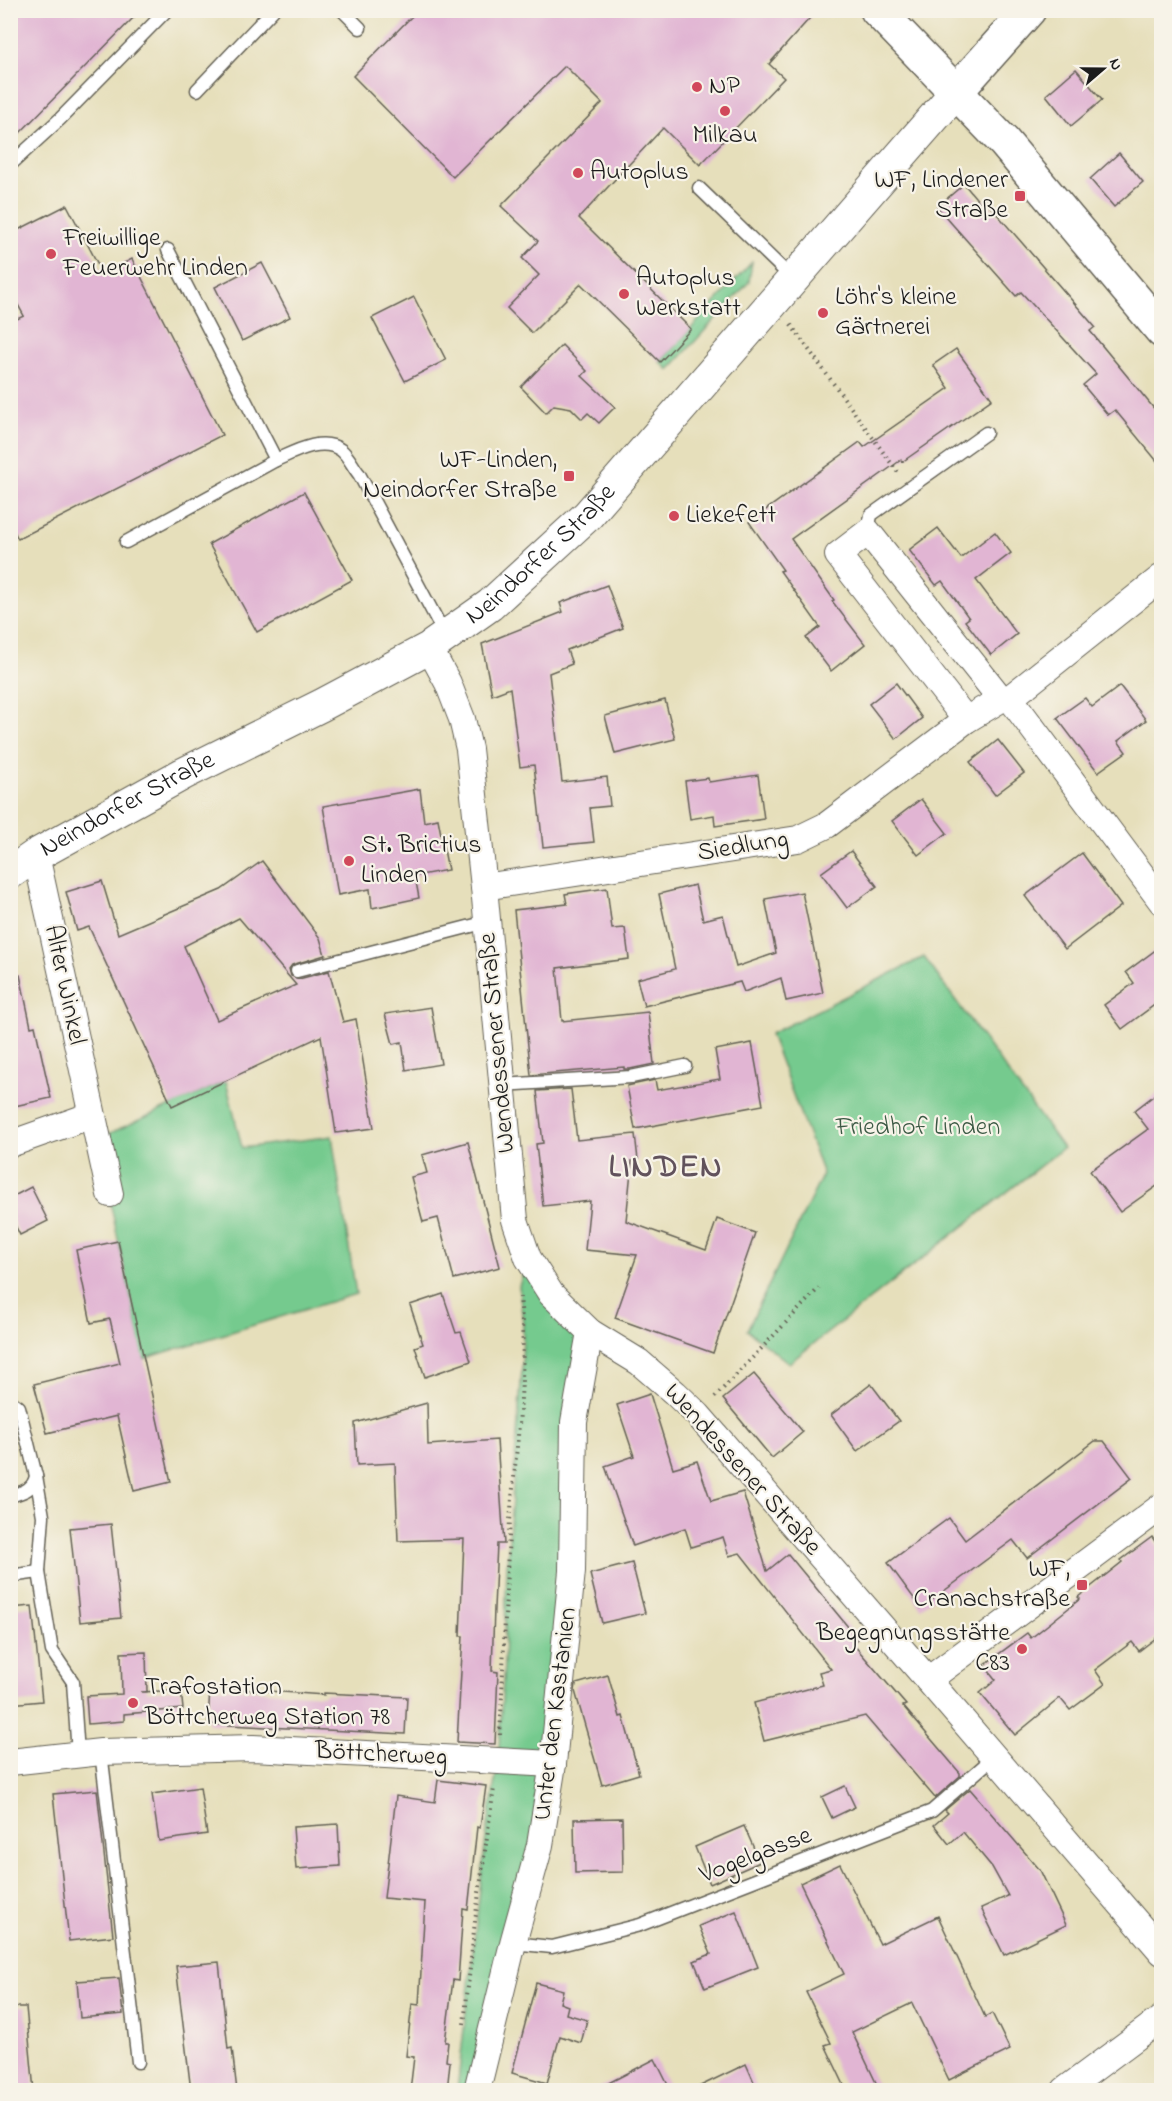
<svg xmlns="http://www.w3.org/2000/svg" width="1172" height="2101" font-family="'Indie Flower',sans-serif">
	<rect width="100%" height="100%" fill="#f7f3e8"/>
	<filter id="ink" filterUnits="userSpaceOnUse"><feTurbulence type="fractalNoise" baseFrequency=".0167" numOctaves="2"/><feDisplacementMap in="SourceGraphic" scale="12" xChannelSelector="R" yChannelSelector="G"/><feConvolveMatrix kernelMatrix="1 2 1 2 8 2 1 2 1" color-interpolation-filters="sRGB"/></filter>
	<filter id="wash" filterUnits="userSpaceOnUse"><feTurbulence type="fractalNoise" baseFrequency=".008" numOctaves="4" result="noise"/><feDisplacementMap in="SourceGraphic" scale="24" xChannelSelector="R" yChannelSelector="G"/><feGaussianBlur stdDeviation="1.35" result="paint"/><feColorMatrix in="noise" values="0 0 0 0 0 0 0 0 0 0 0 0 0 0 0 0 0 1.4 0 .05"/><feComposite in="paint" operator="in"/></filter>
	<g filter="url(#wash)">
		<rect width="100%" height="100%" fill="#e6dfbb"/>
		<g fill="#74ca8e" stroke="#487355" stroke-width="1.5">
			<path d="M752 262 749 282 669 370 660 362Z"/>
			<path d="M924 957 1063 1148 789 1363 747 1330 823 1174 770 1034Z"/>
			<path d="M226 1081 242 1148 332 1136 356 1294 143 1359 97 1139Z"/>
			<path d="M528 1258 590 1332 553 1764 477 2090H457L486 1837 498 1762 504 1664 507 1564 522 1369 523 1323 519 1286Z"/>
		</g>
		<g id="blocks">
			<g fill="#e1b5d3" fill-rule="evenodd">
				<path d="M10 10H141L10 143Z"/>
				<path d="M418 10H817L769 64 784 78 700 165 663 128 579 218 691 329 660 362 581 284 532 333 507 308 539 275 522 258 538 241 501 206 602 103 565 66 453 177 353 76Z"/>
				<path d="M1076 69 1102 100 1071 126 1046 95Z"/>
				<path d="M1119 153 1143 182 1114 207 1090 179Z"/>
				<path d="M964 184 980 203 984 199 1095 327 1090 331 1161 417V466L1115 410 1108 415 1083 385 1096 374 1021 292 1016 296 937 207Z"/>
				<path d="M67 205 103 274 132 259 222 435 18 539 10 523V322L24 316 10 290V234Z"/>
				<path d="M262 263 290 317 242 341 215 287Z"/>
				<path d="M414 297 446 360 405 381 372 318Z"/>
				<path d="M562 345 587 371 582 376 615 407 599 423 588 413 582 419 571 408 554 405 546 413 521 387Z"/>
				<path d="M956 349 992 399 902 462 901 460 791 539 834 600 832 601 865 644 831 671 806 638 820 627 780 571 783 570 749 522 860 442 864 447 949 388 933 365Z"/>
				<path d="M304 492 352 580 257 632 209 544Z"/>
				<path d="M938 528 961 558 995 532 1011 553 976 580 1017 634 991 655 965 621 969 618 942 581 936 585 909 550Z"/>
				<path d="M607 585 623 628 567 650 572 664 549 673 562 782 607 777 610 806 590 808 594 842 543 847 534 765 520 767 510 688 492 695 482 644 563 612 560 603Z"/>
				<path d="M896 683 922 718 896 739 869 704Z"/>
				<path d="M1120 686 1146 720 1118 741 1126 752 1098 772 1057 718 1085 698 1092 707Z"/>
				<path d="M665 700 675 739 615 754 605 716Z"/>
				<path d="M998 740 1024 773 995 795 970 762Z"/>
				<path d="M758 775 764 819 715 826 714 815 690 819 685 781 708 778 709 782Z"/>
				<path d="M420 789 424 822 438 819 448 870 415 876 419 898 372 908 370 889 338 895 323 806Z"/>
				<path d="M921 799 947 833 918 855 892 821Z"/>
				<path d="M851 851 877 886 847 908 821 873Z"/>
				<path d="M1082 853 1121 906 1065 949 1025 896Z"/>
				<path d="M262 861 320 938 325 955 292 965 289 969 291 976 299 979 329 971 343 1022 356 1019 374 1128 336 1133 321 1036 172 1106 89 927 77 931 66 892 102 881 118 934 221 890ZM239 918 296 985 217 1020 184 946Z"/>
				<path d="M695 885 703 920 723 915 736 967 776 953 765 899 802 892 823 993 786 1001 781 978 744 992 740 982 644 1006 637 979 675 969 659 894Z"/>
				<path d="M607 888 612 929 625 928 629 959 557 968 562 1021 648 1012 654 1064 630 1069H624V1067L531 1075 514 910 567 904 565 894Z"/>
				<path d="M1161 946V1000L1122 1029 1104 1005 1134 983 1126 972Z"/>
				<path d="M20 975 31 1027 35 1026 51 1098 10 1107V976Z"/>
				<path d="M431 1007 441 1064 406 1070 402 1042 393 1044 385 1014Z"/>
				<path d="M752 1043 763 1105 635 1129 627 1086 655 1080 657 1090 720 1079 715 1050Z"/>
				<path d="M571 1089 577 1140 635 1134 638 1160 632 1161 626 1221 706 1250 717 1219 755 1233 713 1353 615 1318 637 1255 585 1250 590 1201 543 1206 536 1144 543 1143 537 1091Z"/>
				<path d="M1161 1090V1183L1120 1212 1090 1171 1148 1129 1134 1111Z"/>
				<path d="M468 1142 500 1267 454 1279 438 1218 423 1222 411 1177 427 1173 422 1155Z"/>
				<path d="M31 1187 48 1221 20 1235 10 1215V1198Z"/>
				<path d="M118 1241 171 1482 134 1491 117 1416 47 1433 34 1384 120 1363 110 1319 91 1323 76 1250Z"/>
				<path d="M443 1294 456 1333 461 1332 471 1361 425 1377 415 1347 423 1344 410 1305Z"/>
				<path d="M754 1374 803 1432 772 1458 723 1399Z"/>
				<path d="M871 1384 899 1421 857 1451 831 1415Z"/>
				<path d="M650 1394 673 1468 697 1461 711 1501 743 1492 767 1571 788 1554 858 1639 853 1644 906 1705 903 1706 960 1773V1776L935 1798 865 1716 764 1741 754 1703 823 1685 819 1672 831 1669 740 1553 729 1556 723 1537 691 1547 685 1528 633 1546 605 1466 634 1456 617 1405Z"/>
				<path d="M427 1403 428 1445 497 1440 504 1544H497L494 1608 492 1671 498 1672 495 1744 457 1742 463 1636H460L464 1539 398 1541 395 1463 357 1465 355 1423Z"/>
				<path d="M1095 1441H1104L1132 1478 1027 1558 1013 1540 921 1608 888 1563 949 1518 965 1540Z"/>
				<path d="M111 1524 121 1618 80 1622 70 1528Z"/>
				<path d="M1152 1537 1161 1550V1634L1139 1651 1132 1642 1095 1670 1105 1684 1070 1710 1060 1698 1015 1735 980 1693 996 1680 984 1665 1027 1633 1031 1638 1080 1599 1078 1597 1122 1562 1121 1560Z"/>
				<path d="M632 1563 645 1613 602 1623 590 1574Z"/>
				<path d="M32 1606 42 1701 10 1704V1608Z"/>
				<path d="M146 1652 147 1692H141L181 1690 183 1709 124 1714V1721L88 1724 86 1696 122 1694 121 1653Z"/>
				<path d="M608 1675 620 1717 623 1716 639 1774 602 1785 575 1691 576 1684Z"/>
				<path d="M210 1687 324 1695V1693L407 1697 405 1734 208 1724Z"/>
				<path d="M438 1780 486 1786 480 1828 477 1827 468 1910 463 1909 458 1981 453 1980 445 2042H448L446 2061 450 2062 447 2091H410L414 2057 406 2056 412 2004 419 2005 425 1902 384 1898 396 1796 435 1802Z"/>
				<path d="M845 1786 855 1807 832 1818 822 1797Z"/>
				<path d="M200 1787 207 1834 159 1841 152 1794Z"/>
				<path d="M970 1789 1040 1870 1066 1925 1004 1955 981 1908 1008 1896 992 1867 963 1832 949 1844 934 1825 948 1813 945 1810Z"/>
				<path d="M97 1790 113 1936 69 1941 53 1794Z"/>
				<path d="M622 1818 623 1872 575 1873 574 1819Z"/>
				<path d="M338 1824 340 1866 296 1869 293 1827Z"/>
				<path d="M744 1826 760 1862 710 1884 695 1847Z"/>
				<path d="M840 1864 880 1944 938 1916 985 2017 992 2013 1010 2050 949 2080 912 2003 852 2032 880 2091H847L825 2045 831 2043 806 1992 844 1974 800 1883Z"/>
				<path d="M736 1911 758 1967 705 1988 694 1961 711 1954 699 1926Z"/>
				<path d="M219 1962 228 2049 232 2048 237 2091H191L176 1966Z"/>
				<path d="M119 1978 123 2014 80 2018 77 1981Z"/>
				<path d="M536 1983 563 1990 560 2003 568 2006 566 2014 587 2020 581 2043 560 2036 547 2083 512 2073Z"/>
				<path d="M10 2007H26L34 2091H10Z"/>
				<path d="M655 2059 671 2091H593Z"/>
				<path d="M746 2064 758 2091H690Z"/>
			</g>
		</g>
	</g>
	<g filter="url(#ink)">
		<use href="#blocks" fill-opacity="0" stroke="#636054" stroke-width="1.5"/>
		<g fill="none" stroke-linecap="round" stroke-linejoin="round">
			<g stroke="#636054" stroke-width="15">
				<g id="service">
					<path d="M342 10 360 28"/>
					<path d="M197 90 273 10"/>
					<path d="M10 165 60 119 167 10"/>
					<path d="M699 188 793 279"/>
					<path d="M168 250 276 460"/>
					<path d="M868 532 871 515 986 433"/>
					<path d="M126 542 276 460C294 452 322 436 341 450 348 455 353 467 359 474L445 635"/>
					<path d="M297 971 487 922"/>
					<path d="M502 1085 631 1077 685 1066"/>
					<path d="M10 1401 19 1407 36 1476C33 1490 23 1492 10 1496"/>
					<path d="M36 1476 43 1516 39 1572 52 1651 73 1682 78 1754"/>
					<path d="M10 1576 39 1572"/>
					<path d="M101 1752 138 2062"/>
					<path d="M513 1943 552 1947 640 1925 932 1811 994 1757"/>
				</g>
			</g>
			<g stroke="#636054" stroke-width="28">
				<g id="minor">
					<path d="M429 648 448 683 462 719 469 749 484 887 515 1220 528 1258 551 1294 590 1332 639 1362 675 1393 698 1415 928 1680 1162 1952"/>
					<path d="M1010 698 1162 902"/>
					<path d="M966 720 838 555 868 532 1001 699"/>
					<path d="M36 855 110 1194"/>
					<path d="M484 887 798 839 827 825 966 720 1001 699 1010 698 1162 577"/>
					<path d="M10 1144 92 1115"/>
					<path d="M928 1680 1162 1506"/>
					<path d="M10 1762 101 1752 253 1748 553 1764"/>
					<path d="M477 2090 513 1943 540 1845 553 1764 572 1571 574 1422 590 1332"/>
					<path d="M1065 2090 1162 2018"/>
				</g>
			</g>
			<g stroke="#636054" stroke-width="34">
				<g id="tertiary">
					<path id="s1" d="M10 873 36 855 183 774 322 705 429 648 490 605 588 515 956 92"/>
				</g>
			</g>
			<g stroke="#636054" stroke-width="36">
				<g id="secondary">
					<path d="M877 10 1004 142 1162 331"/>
					<path d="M956 92 1029 10"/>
				</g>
			</g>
			<g stroke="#636054" stroke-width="4" stroke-dasharray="1.5 4.5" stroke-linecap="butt">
				<path d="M791 325 899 474"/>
				<path d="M715 1397 819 1288"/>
				<path d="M500 1735C504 1664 505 1592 510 1521 516 1447 528 1371 520 1297"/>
				<path d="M464 2024 475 1921 494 1788"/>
			</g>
			<use href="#service" stroke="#fff" stroke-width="12"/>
			<use href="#minor" stroke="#fff" stroke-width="26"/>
			<use href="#tertiary" stroke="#fff" stroke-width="32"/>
			<use href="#secondary" stroke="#fff" stroke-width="33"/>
		</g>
	</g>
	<g fill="#d1495b" stroke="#f7f3e8" stroke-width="2">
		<circle cx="697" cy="87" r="6"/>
		<circle cx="725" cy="111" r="6"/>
		<circle cx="578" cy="173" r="6"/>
		<rect x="1014" y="190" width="12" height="12" rx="3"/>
		<circle cx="51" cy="254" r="6"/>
		<circle cx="624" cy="294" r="6"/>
		<circle cx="823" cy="313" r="6"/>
		<rect x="563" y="470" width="12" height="12" rx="3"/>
		<circle cx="674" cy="516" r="6"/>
		<circle cx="349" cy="861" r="6"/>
		<rect x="1076" y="1579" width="12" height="12" rx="3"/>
		<circle cx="1022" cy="1649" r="6"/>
		<circle cx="133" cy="1703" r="6"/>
	</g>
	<g text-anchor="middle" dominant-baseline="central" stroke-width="4.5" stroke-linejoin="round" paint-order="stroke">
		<g font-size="26" fill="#1c1c1c" stroke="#f7f3e8" text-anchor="start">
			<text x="709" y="87">NP</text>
			<text x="725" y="136" text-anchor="middle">Milkau</text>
			<text x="590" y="173">Autoplus</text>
			<text x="1008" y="181" text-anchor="end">WF, Lindener<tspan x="1008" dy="30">Straße</tspan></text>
			<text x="63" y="239">Freiwillige<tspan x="63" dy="30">Feuerwehr Linden</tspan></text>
			<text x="636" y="279">Autoplus<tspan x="636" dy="30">Werkstatt</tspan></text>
			<text x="835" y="298">Löhr's kleine<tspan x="835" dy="30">Gärtnerei</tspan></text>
			<text x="557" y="461" text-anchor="end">WF-Linden,<tspan x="557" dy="30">Neindorfer Straße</tspan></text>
			<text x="686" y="516">Liekefett</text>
			<text x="361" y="846">St. Brictius<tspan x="361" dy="30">Linden</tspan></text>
			<text x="1070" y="1570" text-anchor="end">WF,<tspan x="1070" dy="30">Cranachstraße</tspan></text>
			<text x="1010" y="1634" text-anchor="end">Begegnungsstätte<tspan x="1010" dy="30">C83</tspan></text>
			<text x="145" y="1688">Trafostation<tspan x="145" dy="30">Böttcherweg Station 78</tspan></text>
		</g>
		<g font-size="26" fill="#1c1c1c" stroke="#f7f3e8">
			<text stroke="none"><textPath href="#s1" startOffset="622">Neindorfer Straße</textPath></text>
			<text stroke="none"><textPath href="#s1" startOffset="136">Neindorfer Straße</textPath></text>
			<text transform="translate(743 847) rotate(-9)">Siedlung</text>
			<text transform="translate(64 985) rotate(78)">Alter Winkel</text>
			<text transform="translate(498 1043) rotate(-95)">Wendessener Straße</text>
			<text transform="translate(742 1470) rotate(48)">Wendessener Straße</text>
			<text transform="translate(556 1714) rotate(-83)">Unter den Kastanien</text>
			<text transform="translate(381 1755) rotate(3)">Böttcherweg</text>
			<text transform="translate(756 1856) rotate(-21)">Vogelgasse</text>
		</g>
		<g font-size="26" fill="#3b5944" stroke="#f7f3e8">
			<text x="918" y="1128">Friedhof Linden</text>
		</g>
		<g font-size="32" font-weight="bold" letter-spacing="1.5" fill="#61525c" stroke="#f7f3e8">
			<text x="666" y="1168">LINDEN</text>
		</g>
	</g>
	<rect width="1172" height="2101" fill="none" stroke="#f7f3e8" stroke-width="36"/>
	<g transform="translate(1103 69) rotate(70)" stroke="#f7f3e8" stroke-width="4.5" paint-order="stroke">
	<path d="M0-4.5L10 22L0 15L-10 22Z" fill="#1c1c1c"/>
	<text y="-9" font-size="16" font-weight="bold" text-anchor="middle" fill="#1c1c1c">N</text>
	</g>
</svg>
